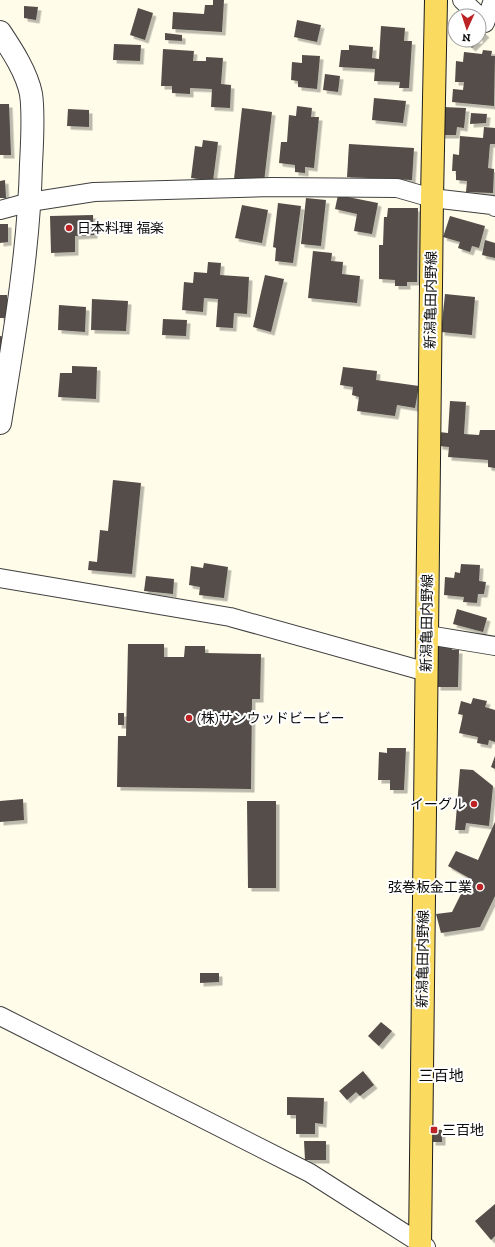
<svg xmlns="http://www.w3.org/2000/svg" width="495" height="1247" font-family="'Zilla Slab','Noto Sans JP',serif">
	<defs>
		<filter id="shadow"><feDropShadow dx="3.5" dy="3.5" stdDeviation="0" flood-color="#0004"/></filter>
	</defs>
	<rect width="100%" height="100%" fill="#fffcea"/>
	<g fill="#544d48" filter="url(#shadow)">
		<path d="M213 0H224L222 32 172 29 173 12 204 14 205 5H213Z"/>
		<path d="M24 6 38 7 36 20 24 18Z"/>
		<path d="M138 8 153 13 145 40 130 35Z"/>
		<path d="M455 19V31L449 25Z"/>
		<path d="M297 20 321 25 317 42 294 37Z"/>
		<path d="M381 26 405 28 404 41H412L409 88H399L400 82 374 81 375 69 339 67 341 50H349V45L373 47 372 58 379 59Z"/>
		<path d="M479 28 486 34 472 48 464 40H479Z"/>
		<path d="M165 33 182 35V41L165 40Z"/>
		<path d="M114 44 141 45 140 61 113 60Z"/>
		<path d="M163 49 194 51 193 61H206V57L223 58 221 84 231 85 230 108 211 107 212 89 190 88V94L172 93V86H161Z"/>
		<path d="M483 50 492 51 491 56H495L494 106 452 102 453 89 463 90 464 82H455L456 61 463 62 464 52 482 54Z"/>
		<path d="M302 55 320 56 317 89 298 87V81L291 80 292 62 302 63Z"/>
		<path d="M325 74 340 76 338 92 323 90Z"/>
		<path d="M374 98 406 101 403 123 372 120Z"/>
		<path d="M0 104H9L11 155H0Z"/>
		<path d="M297 106 312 108 311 117H319L314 168 305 167V173L295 172V165L279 163 281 142H287L289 115 296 116Z"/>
		<path d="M443 107 466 108 464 128 457 127 456 135H441Z"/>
		<path d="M242 108 272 112 264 182 234 179Z"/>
		<path d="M68 109 89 110V127L67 126Z"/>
		<path d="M471 113 487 114 486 123 470 124Z"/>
		<path d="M484 127 495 128V144H490L488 168 494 169 493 193 466 192 467 181 456 180V171H452L453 154 459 155 460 136 483 138Z"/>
		<path d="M203 140 218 142 213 181 191 178 195 146 202 147Z"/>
		<path d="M349 144 414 148 412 180 347 177Z"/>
		<path d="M5 180 6 198H0V181Z"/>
		<path d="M338 195 378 203 372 234 354 231 357 214 335 209Z"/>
		<path d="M306 198 326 200 321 246 301 244Z"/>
		<path d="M278 203 301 206 293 263 275 261 276 248 273 247Z"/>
		<path d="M242 205 268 210 262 243 235 238Z"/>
		<path d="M388 208H418L417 282H407V286H395V280L379 279V245H383L384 217H387Z"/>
		<path d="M93 215 94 235 75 236V252L51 253 50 216Z"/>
		<path d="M450 216 485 226 479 248 472 246 470 252 458 248 460 242 443 237Z"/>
		<path d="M0 224H8V242L0 243Z"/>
		<path d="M485 240 495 243V258L482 255Z"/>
		<path d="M313 251 332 253 331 261 343 262 342 274 360 276 357 303 308 298Z"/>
		<path d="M208 262 221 263 220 275 249 277 247 314 234 313 233 328 216 327 218 299 204 298 203 312 182 310 184 282 193 283 194 272 207 273Z"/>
		<path d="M265 275 284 279 271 332 253 327Z"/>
		<path d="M445 294 475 297 472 335 441 332Z"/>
		<rect x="0" y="295" width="7" height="23"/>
		<path d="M92 299 128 301 126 331 91 330Z"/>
		<path d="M59 305 86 307 85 332 58 330Z"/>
		<path d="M163 319 187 320 186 336 162 335Z"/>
		<path d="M0 336 10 338 0 356Z"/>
		<path d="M72 366 97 367 96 399 58 397 60 373H72Z"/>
		<path d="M343 367 377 371 376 380 419 386 415 408 397 405 395 416 357 411 359 397 352 395 353 387 340 385Z"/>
		<path d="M450 401 466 402 464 434 479 435 480 430H495V468L488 467V460L448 457 449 447 439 446V432L448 433Z"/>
		<path d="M113 480 141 483 132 574 88 570 89 561 97 562 100 530 108 531Z"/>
		<path d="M204 563 228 567 224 598 199 595 200 587 189 585 191 566 203 568Z"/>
		<path d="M461 564 480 565 479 581 486 582 484 594H478L477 603 463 602 464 597 444 595 445 577 454 578 455 572 460 573Z"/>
		<path d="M146 576 174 579 173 594 144 591Z"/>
		<path d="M457 609 487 618 483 632 453 624Z"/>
		<path d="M128 644H164V657H184L185 646H205V653L261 654 260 699H252L251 789 117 787 118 736H126Z"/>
		<path d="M438 645H452V650H459L458 687H437Z"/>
		<path d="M473 698 487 701 485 707 495 710V742L489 740 488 745 477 743 478 737 459 733 463 715 458 714 461 701 471 704Z"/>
		<rect x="118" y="713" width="6" height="12"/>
		<path d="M387 748H406L404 790H390V780H378L379 752 387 753Z"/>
		<path d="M495 756V769L491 767Z"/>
		<path d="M460 769 473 770 493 786 489 826 466 823 465 830H455Z"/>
		<path d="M23 799 24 820 0 822V801Z"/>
		<path d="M247 801H276V888H248Z"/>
		<path d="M495 822V896L480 927 441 933 436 914 452 912 469 878 448 866 456 851 478 860Z"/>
		<path d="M200 973H219V982L200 983Z"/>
		<path d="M381 1022 392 1031 379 1046 368 1036Z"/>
		<path d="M363 1071 374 1085 360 1096 356 1092 347 1100 339 1091Z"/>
		<path d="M287 1097 324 1098 323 1124 315 1123V1134H296V1115H287Z"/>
		<path d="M433 1129 442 1130V1142H432Z"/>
		<path d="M304 1141H326V1160H305Z"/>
		<path d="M495 1204V1236L491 1240 475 1221Z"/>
	</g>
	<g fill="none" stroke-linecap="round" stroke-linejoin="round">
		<g stroke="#3f3f3f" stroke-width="20">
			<g id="minor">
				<path d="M462 0 479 16"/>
				<path d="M485 23 493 0"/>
				<path d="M0 210 30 202 94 192 272 187 397 188 432 198 492 205 495 207"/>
				<path d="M0 578 230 617 427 672"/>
				<path d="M428 635 495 646"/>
				<path d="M0 1016 310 1173 426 1247"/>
			</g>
		</g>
		<g stroke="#3f3f3f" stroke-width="24">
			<path id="tertiary" d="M0 32C12 50 27 73 31 94 34 114 32 144 31 164 29 251 14 337 0 423"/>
		</g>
		<g stroke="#1d1d1d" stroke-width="24">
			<path id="primary" d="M420 1247 432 198 436 0"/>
		</g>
		<use href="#minor" stroke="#fff" stroke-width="18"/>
		<use href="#tertiary" stroke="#fff" stroke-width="22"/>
		<use href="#primary" stroke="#fadb5f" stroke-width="22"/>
	</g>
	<g fill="#bd2224" stroke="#fff" stroke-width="1.5">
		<circle cx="69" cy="228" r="4"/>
		<circle cx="189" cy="718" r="4"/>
		<circle cx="474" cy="804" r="4"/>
		<circle cx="480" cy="887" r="4"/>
		<rect x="430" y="1126" width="8" height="8" rx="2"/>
	</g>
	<g text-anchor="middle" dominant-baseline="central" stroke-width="4" stroke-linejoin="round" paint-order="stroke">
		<g font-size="14" fill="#0c0c0c" stroke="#fff" text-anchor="start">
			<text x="77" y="228">日本料理 福楽</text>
			<text x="197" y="718">(株)サンウッドビービー</text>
			<text x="466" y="804" text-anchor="end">イーグル</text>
			<text x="472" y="887" text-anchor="end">弦巻板金工業</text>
			<text x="442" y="1130">三百地</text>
		</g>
		<g font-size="14" fill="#0c0c0c" stroke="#fff">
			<text transform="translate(431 300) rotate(-89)">新潟亀田内野線</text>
			<text transform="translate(427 623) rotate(-89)">新潟亀田内野線</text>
			<text transform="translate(423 959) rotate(-89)">新潟亀田内野線</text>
		</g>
		<g font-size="15" fill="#0c0c0c" stroke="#fff">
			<text x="441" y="1076">三百地</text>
		</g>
	</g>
	<g transform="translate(467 28) rotate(183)"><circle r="19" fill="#ffffff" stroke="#9e9e9e"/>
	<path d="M0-3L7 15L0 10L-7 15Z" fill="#bd2224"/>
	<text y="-6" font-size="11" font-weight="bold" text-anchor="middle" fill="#0c0c0c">N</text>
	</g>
</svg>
